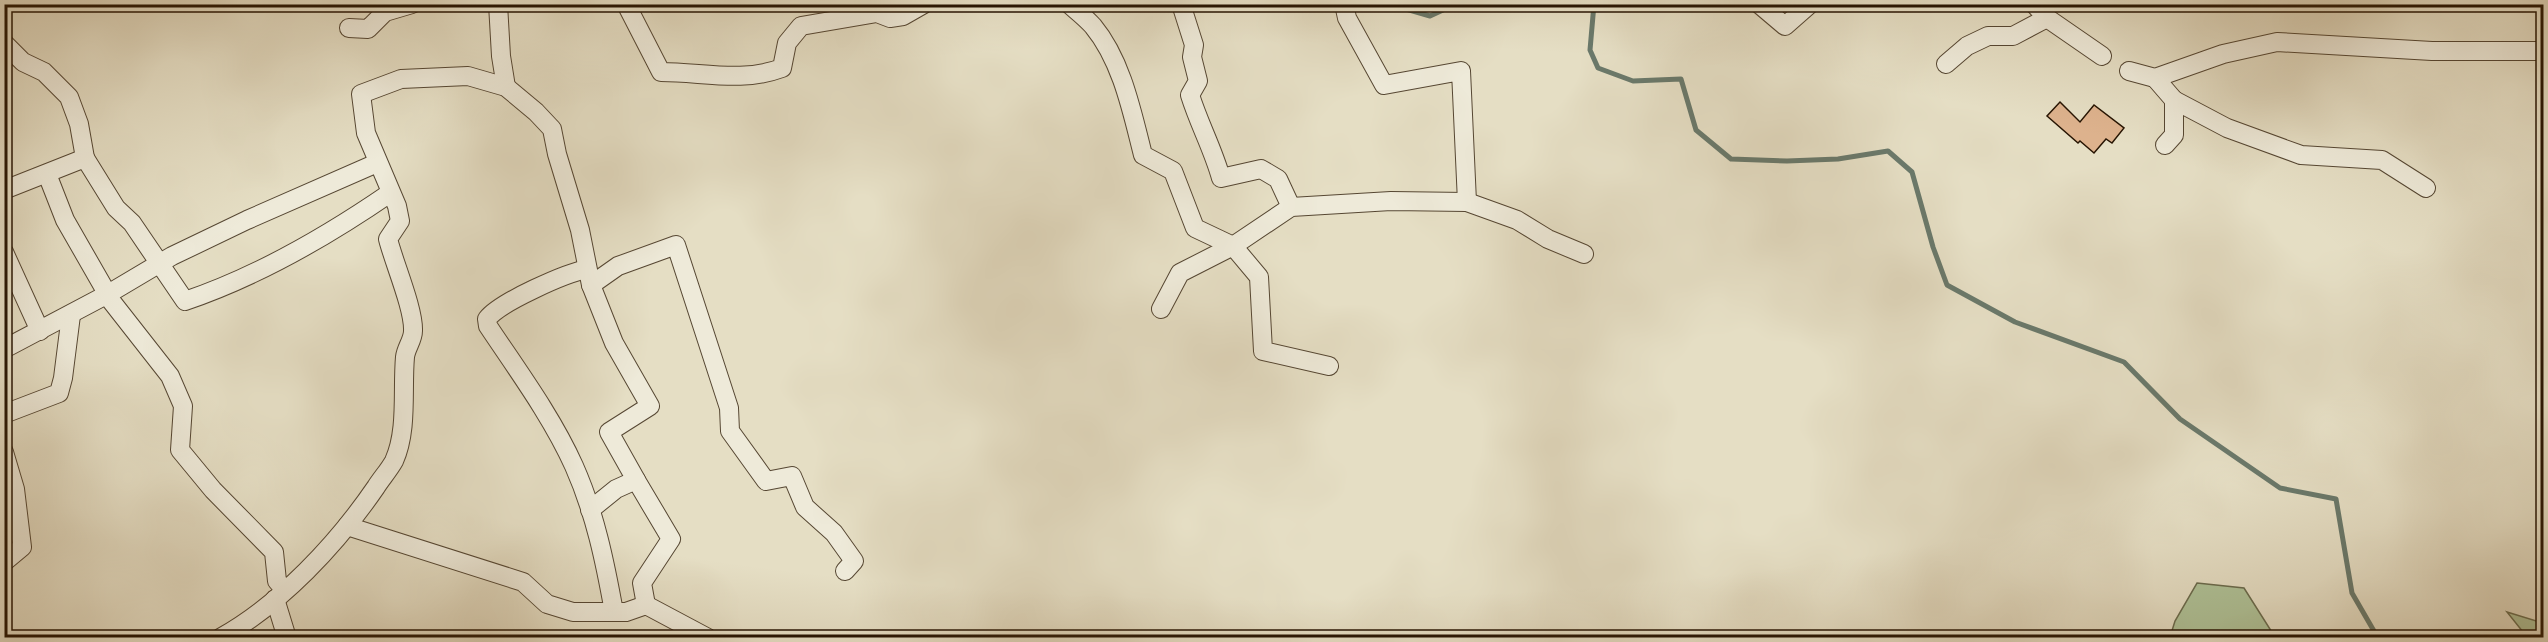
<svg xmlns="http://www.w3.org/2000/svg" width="2548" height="642" font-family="'IM FELL English',serif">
	<rect width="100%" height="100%" fill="#e5dec4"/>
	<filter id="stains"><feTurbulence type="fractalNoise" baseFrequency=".00333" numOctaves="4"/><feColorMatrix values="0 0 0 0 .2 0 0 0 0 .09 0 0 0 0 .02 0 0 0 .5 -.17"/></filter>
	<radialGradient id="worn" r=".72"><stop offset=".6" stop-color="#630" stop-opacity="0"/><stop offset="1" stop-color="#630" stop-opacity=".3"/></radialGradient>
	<g fill="#afc298" stroke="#6b6c4e" stroke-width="1.5">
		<path d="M2197 583 2244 588 2275 637H2170L2175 621Z"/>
		<path d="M2507 612 2543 623V637H2527Z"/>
	</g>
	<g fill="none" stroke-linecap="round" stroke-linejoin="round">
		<g stroke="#6a796b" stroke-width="5">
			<path d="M1406 4V9L1430 16 1456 4"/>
			<path d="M1594 4 1590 50 1598 68 1633 81 1681 79 1696 130 1731 159 1787 161 1838 159 1888 151 1912 172 1933 247 1947 285 2015 322 2124 362 2180 419 2280 488 2336 499 2352 593 2378 638"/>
		</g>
	</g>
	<path fill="#ddb28d" stroke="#271503" stroke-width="1.5" d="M2060 102 2080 122 2094 105 2124 128 2112 143 2106 139 2094 153 2080 141 2078 143 2047 116Z"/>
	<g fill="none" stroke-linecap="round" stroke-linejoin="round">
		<g stroke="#564733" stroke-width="20">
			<g id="street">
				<path d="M498 4 501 56 506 87"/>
				<path d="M626 4 661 72C703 72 742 83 782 68L787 43 801 26 877 13 890 18 903 16 924 4"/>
				<path d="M1069 4C1077 11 1086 18 1093 26 1122 61 1132 112 1143 155L1173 171 1195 228 1233 246 1259 277 1263 351 1329 366"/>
				<path d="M1181 4 1194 45 1192 57 1198 81 1190 95C1199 124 1213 149 1221 178L1261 169 1278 179 1291 207"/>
				<path d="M1344 4 1347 18 1384 85 1461 71 1467 202"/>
				<path d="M1759 4 1785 26 1810 4"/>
				<path d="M2034 4 2047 18 2102 56"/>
				<path d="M349 28 368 29 385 12 412 4"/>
				<path d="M4 43 23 62 44 72 69 97 79 124 85 158"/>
				<path d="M1946 64 1967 46 1988 36H2013L2047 18"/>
				<path d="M2129 71 2155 78 2223 54 2277 42 2432 51H2544"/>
				<path d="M2155 78 2174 100V135L2165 145"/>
				<path d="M2174 100 2227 128 2301 155 2382 160 2426 188"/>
				<path d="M47 174 65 220 112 302 170 376 183 406 180 450 213 490 274 552 277 581 284 589"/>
				<path d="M4 190 85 158 116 208 132 223 185 301C259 276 326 237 390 193"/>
				<path d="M4 252 40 331"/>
				<path d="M587 269C566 273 500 302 487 319L488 326C518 371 552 417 574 466 595 513 605 562 614 612"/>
				<path d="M591 285 618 266 676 245 729 408 730 431 766 481 792 476 805 507 834 533 854 561 845 571"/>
				<path d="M1161 309 1180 273 1233 246 1291 207 1391 201 1467 202 1517 220 1548 239 1584 254"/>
				<path d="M4 349 108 294 172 256 247 220 377 163"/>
				<path d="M4 414 59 393 63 378 71 315"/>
				<path d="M4 452 15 489 22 547 4 562"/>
				<path d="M636 480 671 539 642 583 646 605"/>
				<path d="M347 526 523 582 547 604 573 612H626L646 605 708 638"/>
				<path d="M275 599 287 638"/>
				<path d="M220 638C281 604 337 544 376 487 381 479 389 470 394 461 408 430 402 390 405 357 406 348 413 340 413 331 414 309 394 263 388 239L400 221 397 206 366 133 361 94 401 79 468 76 506 87 536 112 552 129 557 154 580 230 591 285 614 343 650 406 609 432 636 480 616 489 590 510"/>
			</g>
		</g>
		<use href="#street" stroke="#eeead9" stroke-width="18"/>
	</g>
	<rect width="2548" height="642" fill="none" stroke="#e5dec4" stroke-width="24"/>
	<rect x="6" y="6" width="2536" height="630" fill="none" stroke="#271503" stroke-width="3"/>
	<rect x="12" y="12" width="2524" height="618" fill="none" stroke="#271503" stroke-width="1.5"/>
	<rect width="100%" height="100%" filter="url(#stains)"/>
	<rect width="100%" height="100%" fill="url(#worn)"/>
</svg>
